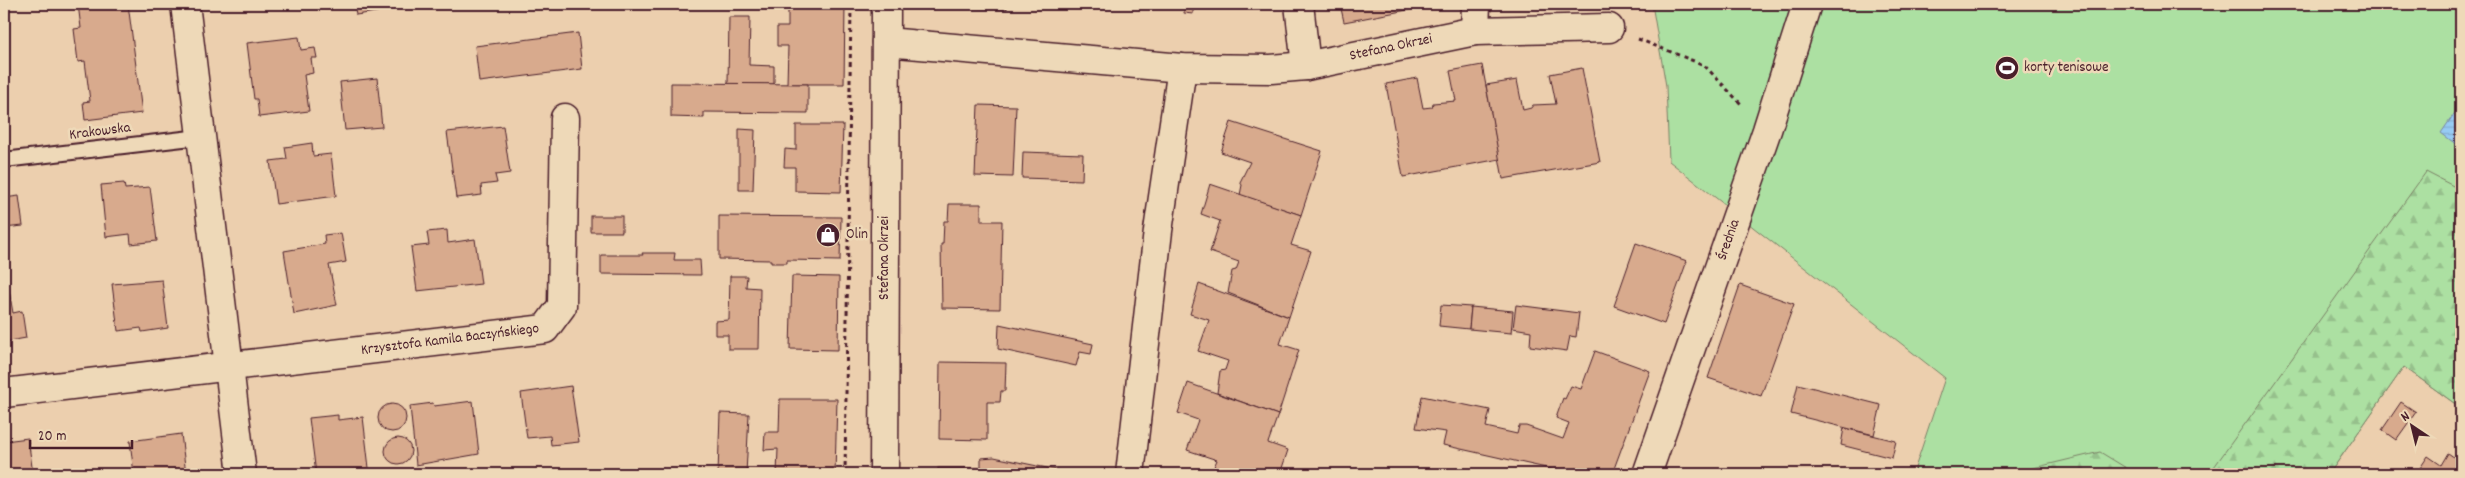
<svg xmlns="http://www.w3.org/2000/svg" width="2465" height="478" font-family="Dekko,sans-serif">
	<defs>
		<pattern id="forest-firs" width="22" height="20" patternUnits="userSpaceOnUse" patternTransform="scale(1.25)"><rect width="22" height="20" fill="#ace0a2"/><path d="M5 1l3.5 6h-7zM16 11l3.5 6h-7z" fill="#96c08c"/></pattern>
		<pattern id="water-rules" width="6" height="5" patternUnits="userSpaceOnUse" patternTransform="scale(1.25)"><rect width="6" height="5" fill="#97cbf4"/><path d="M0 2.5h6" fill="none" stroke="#84aed1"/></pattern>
	</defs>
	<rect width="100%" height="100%" fill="#eccfae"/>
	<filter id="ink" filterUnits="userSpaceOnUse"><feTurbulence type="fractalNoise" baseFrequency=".02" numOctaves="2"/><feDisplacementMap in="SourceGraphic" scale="10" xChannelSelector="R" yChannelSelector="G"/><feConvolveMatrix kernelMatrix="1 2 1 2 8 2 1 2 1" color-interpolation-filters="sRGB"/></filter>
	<g filter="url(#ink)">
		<path fill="#ace0a2" stroke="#7b8066" d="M1652 4H2461V408L2404 367 2329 474H1913L1945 378 1669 161 1666 86Z"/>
		<g fill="url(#forest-firs)" stroke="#7b8066">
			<path d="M2426 172 2461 190V408L2404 367 2329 474H2209Z"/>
			<path d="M2100 452 2136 474H2022L2025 470Z"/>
		</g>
		<path fill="url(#water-rules)" stroke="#7886a4" d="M2461 104V148L2441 133Z"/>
		<g fill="#d8aa8d" stroke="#4a1f2b">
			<path d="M78 4H128L142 113 85 120 83 102 90 101 85 61 78 62 74 29 81 28Z"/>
			<path d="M354 4H400L401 8 356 15Z"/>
			<path d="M788 4H845L844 84H787L788 46H777V27H788Z"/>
			<path d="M953 4H1007V9L953 8Z"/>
			<rect x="1072" y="4" width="28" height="4"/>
			<path d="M1184 4H1193V14L1184 13Z"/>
			<path d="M1340 4H1439L1344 22Z"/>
			<path d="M729 17H750L749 65 774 66V84H728Z"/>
			<path d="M578 33 582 69 479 82 475 46Z"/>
			<path d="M299 37 301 50 315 48 317 58H311L313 73 304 75 309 111 259 117 257 99H254L247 43Z"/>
			<path d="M1482 65 1500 159 1403 177 1386 84 1417 78 1423 108 1432 107 1433 103 1456 101 1450 71Z"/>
			<path d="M1582 68 1600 162 1503 179 1486 85 1517 80 1523 110 1531 108 1533 105 1556 104 1550 74Z"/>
			<path d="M377 78 382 127 345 130 340 82Z"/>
			<path d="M671 83 808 84V113L704 112V118L671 117Z"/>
			<path d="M978 105 1016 106 1013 177 975 176Z"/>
			<path d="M1231 122 1322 151 1301 215 1240 195 1242 185 1240 182 1250 162 1221 152Z"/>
			<path d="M796 125H843L841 192 795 191V167H784L785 149 796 150Z"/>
			<path d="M503 126 510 173 495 175 497 183 481 185 482 195 456 198 447 132Z"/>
			<path d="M739 129 755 130 753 190H739Z"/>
			<path d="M312 143 313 156 331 154 336 196 276 204 270 161 287 159 285 147Z"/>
			<path d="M1023 152 1083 154 1082 180 1022 178Z"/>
			<path d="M124 183 125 189 150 187 157 241 131 244 130 234 106 237 101 185Z"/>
			<path d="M1210 184 1301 215 1291 245 1311 251 1289 317 1228 293 1232 271 1236 270 1239 262 1210 252 1220 221 1201 214Z"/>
			<path d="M19 196 23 226 4 228V198Z"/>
			<path d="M949 204H981V221H1002L1000 309 942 308 941 244H943L944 221H948Z"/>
			<rect x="591" y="216" width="31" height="16"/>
			<path d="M719 216 841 217 840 261 787 260V263H771V260L719 259Z"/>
			<path d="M447 230 448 243 475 239 481 284 417 291 411 247 429 245 427 232Z"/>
			<path d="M341 233 346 262 329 265 337 305 294 314 284 251 325 244 324 235Z"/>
			<path d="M1636 243 1687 261 1664 324 1614 306Z"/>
			<path d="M642 253H675L674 260H700L701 275 601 274V255H643Z"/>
			<path d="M4 273H6L13 313 22 311 26 338 4 342Z"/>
			<path d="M730 276H747L746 287 760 288 759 349H728V335H715V321L729 320Z"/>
			<path d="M792 276 839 277 838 350 790 349Z"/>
			<path d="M162 280 168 328 142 332 141 328 118 331 112 284Z"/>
			<path d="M1199 284 1289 317 1280 344 1299 350 1278 415 1217 393 1220 371 1225 370 1228 361 1198 351 1209 320 1190 314Z"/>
			<path d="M1740 285 1794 304 1761 396 1708 378Z"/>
			<path d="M1441 305 1471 307 1469 329 1439 326Z"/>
			<path d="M1516 305 1579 313 1576 337 1570 336 1567 351 1530 346 1531 331 1513 328Z"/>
			<path d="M1471 307 1513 311 1511 333 1469 329Z"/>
			<path d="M999 324 1093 344 1091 354 1080 352 1076 366 998 349Z"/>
			<path d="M1595 351 1650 371 1612 474H1573L1443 445 1446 432 1416 428 1422 396 1490 410 1486 427 1517 434 1519 426H1526L1563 439 1569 423 1556 418 1563 398 1565 399 1571 386 1581 389Z"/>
			<path d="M940 362 1006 363 1005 391H1001L1000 402H987V440L939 439Z"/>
			<path d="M1188 383 1278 415 1268 443 1288 450 1280 474H1208L1210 469H1213L1217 460 1187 450 1198 420 1178 413Z"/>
			<path d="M1798 384 1881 405 1874 435 1791 414Z"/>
			<path d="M571 386 579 442 551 445 550 436 527 438 521 393Z"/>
			<path d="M780 399H837L835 474H777L778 449 764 450 765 432H779Z"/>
			<path d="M473 401 479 454 416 465 410 406 433 403 434 406Z"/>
			<path d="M2401 402 2416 412 2396 440 2382 430Z"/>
			<circle cx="392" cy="418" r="14"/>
			<path d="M720 413 749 414 746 474H718Z"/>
			<path d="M338 415V420L363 417 369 468 316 474 309 418Z"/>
			<path d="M1844 428 1896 441 1892 458 1841 445Z"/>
			<path d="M181 434 186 474H134L130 441Z"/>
			<path d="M28 438 33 474 50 471 51 474H4L5 441Z"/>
			<circle cx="398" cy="451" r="13"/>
			<path d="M2448 453 2461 462V474H2416L2428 456 2441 465Z"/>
			<path d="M994 457 1076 474H981V458Z"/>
			<rect x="938" y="468" width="43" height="6"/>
		</g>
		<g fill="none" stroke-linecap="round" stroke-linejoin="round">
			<g stroke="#4a1f2b" stroke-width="18">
				<path id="lane" d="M4 160 200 137"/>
			</g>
			<g stroke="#4a1f2b" stroke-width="31">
				<g id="street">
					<path d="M185 4 242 474"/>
					<path d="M1299 4 1306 66"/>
					<path d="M1475 31 1476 4"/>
					<path d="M886 42 1182 68 1271 69 1306 66 1475 31 1609 28"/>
					<path d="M4 393 545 329 562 306 565 118"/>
					<path d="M1130 474 1158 231 1182 68"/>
					<path d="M1647 474 1767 130 1807 4"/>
				</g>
			</g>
			<g stroke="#4a1f2b" stroke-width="31">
				<path id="secondary" d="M884 474 886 4"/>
			</g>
			<g stroke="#4a1f2b" stroke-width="3" stroke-dasharray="4 4" stroke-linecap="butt">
				<path d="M1638 39 1704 65 1742 105"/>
				<path d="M845 474 851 4"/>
			</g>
			<use href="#lane" stroke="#eed9b8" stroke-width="14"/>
			<use href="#street" stroke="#eed9b8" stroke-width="28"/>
			<use href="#secondary" stroke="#eed9b8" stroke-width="28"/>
		</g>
	</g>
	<defs>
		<g id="stadium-disc" transform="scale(1.25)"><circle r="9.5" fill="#4a1f2b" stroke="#eed9b8"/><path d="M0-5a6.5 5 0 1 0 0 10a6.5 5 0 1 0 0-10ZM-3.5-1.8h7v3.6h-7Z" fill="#fff"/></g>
		<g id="shop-disc" transform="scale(1.25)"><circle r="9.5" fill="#4a1f2b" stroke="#eed9b8"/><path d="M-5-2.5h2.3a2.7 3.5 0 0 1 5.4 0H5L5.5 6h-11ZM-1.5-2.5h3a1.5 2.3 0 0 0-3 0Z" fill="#fff"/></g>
	</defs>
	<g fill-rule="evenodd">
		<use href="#stadium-disc" x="2007" y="68"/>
		<use href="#shop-disc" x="828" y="235"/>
	</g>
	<g text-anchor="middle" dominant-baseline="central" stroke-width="5" stroke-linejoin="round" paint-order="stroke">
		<g font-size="15" fill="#4a1f2b" stroke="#eed9b8">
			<text transform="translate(1391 48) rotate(-12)">Stefana Okrzei</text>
			<text transform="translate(100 132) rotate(-7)">Krakowska</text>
			<text transform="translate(1729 240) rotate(-71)">Średnia</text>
			<text transform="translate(885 258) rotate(-90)">Stefana Okrzei</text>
			<text transform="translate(450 340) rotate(-7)">Krzysztofa Kamila Baczyńskiego</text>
		</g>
		<g font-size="15" fill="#4a1f2b" stroke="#eed9b8" text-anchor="start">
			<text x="2024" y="68">korty tenisowe</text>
			<text x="846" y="235">Olin</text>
		</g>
	</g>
	<rect width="2465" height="478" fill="none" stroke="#eed9b8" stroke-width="20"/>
	<rect x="10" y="10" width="2445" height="458" fill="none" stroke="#4a1f2b" stroke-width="2" filter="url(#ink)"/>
	<g transform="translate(2412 426) rotate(325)" stroke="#eed9b8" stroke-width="4" paint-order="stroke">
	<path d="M0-4L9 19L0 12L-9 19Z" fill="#4a1f2b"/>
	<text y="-8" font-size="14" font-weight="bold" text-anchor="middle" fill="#4a1f2b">N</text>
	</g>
	<path d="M30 440v8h102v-8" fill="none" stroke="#4a1f2b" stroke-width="2.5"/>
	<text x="38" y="440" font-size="15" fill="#4a1f2b" stroke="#eed9b8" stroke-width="4" paint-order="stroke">20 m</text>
</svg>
